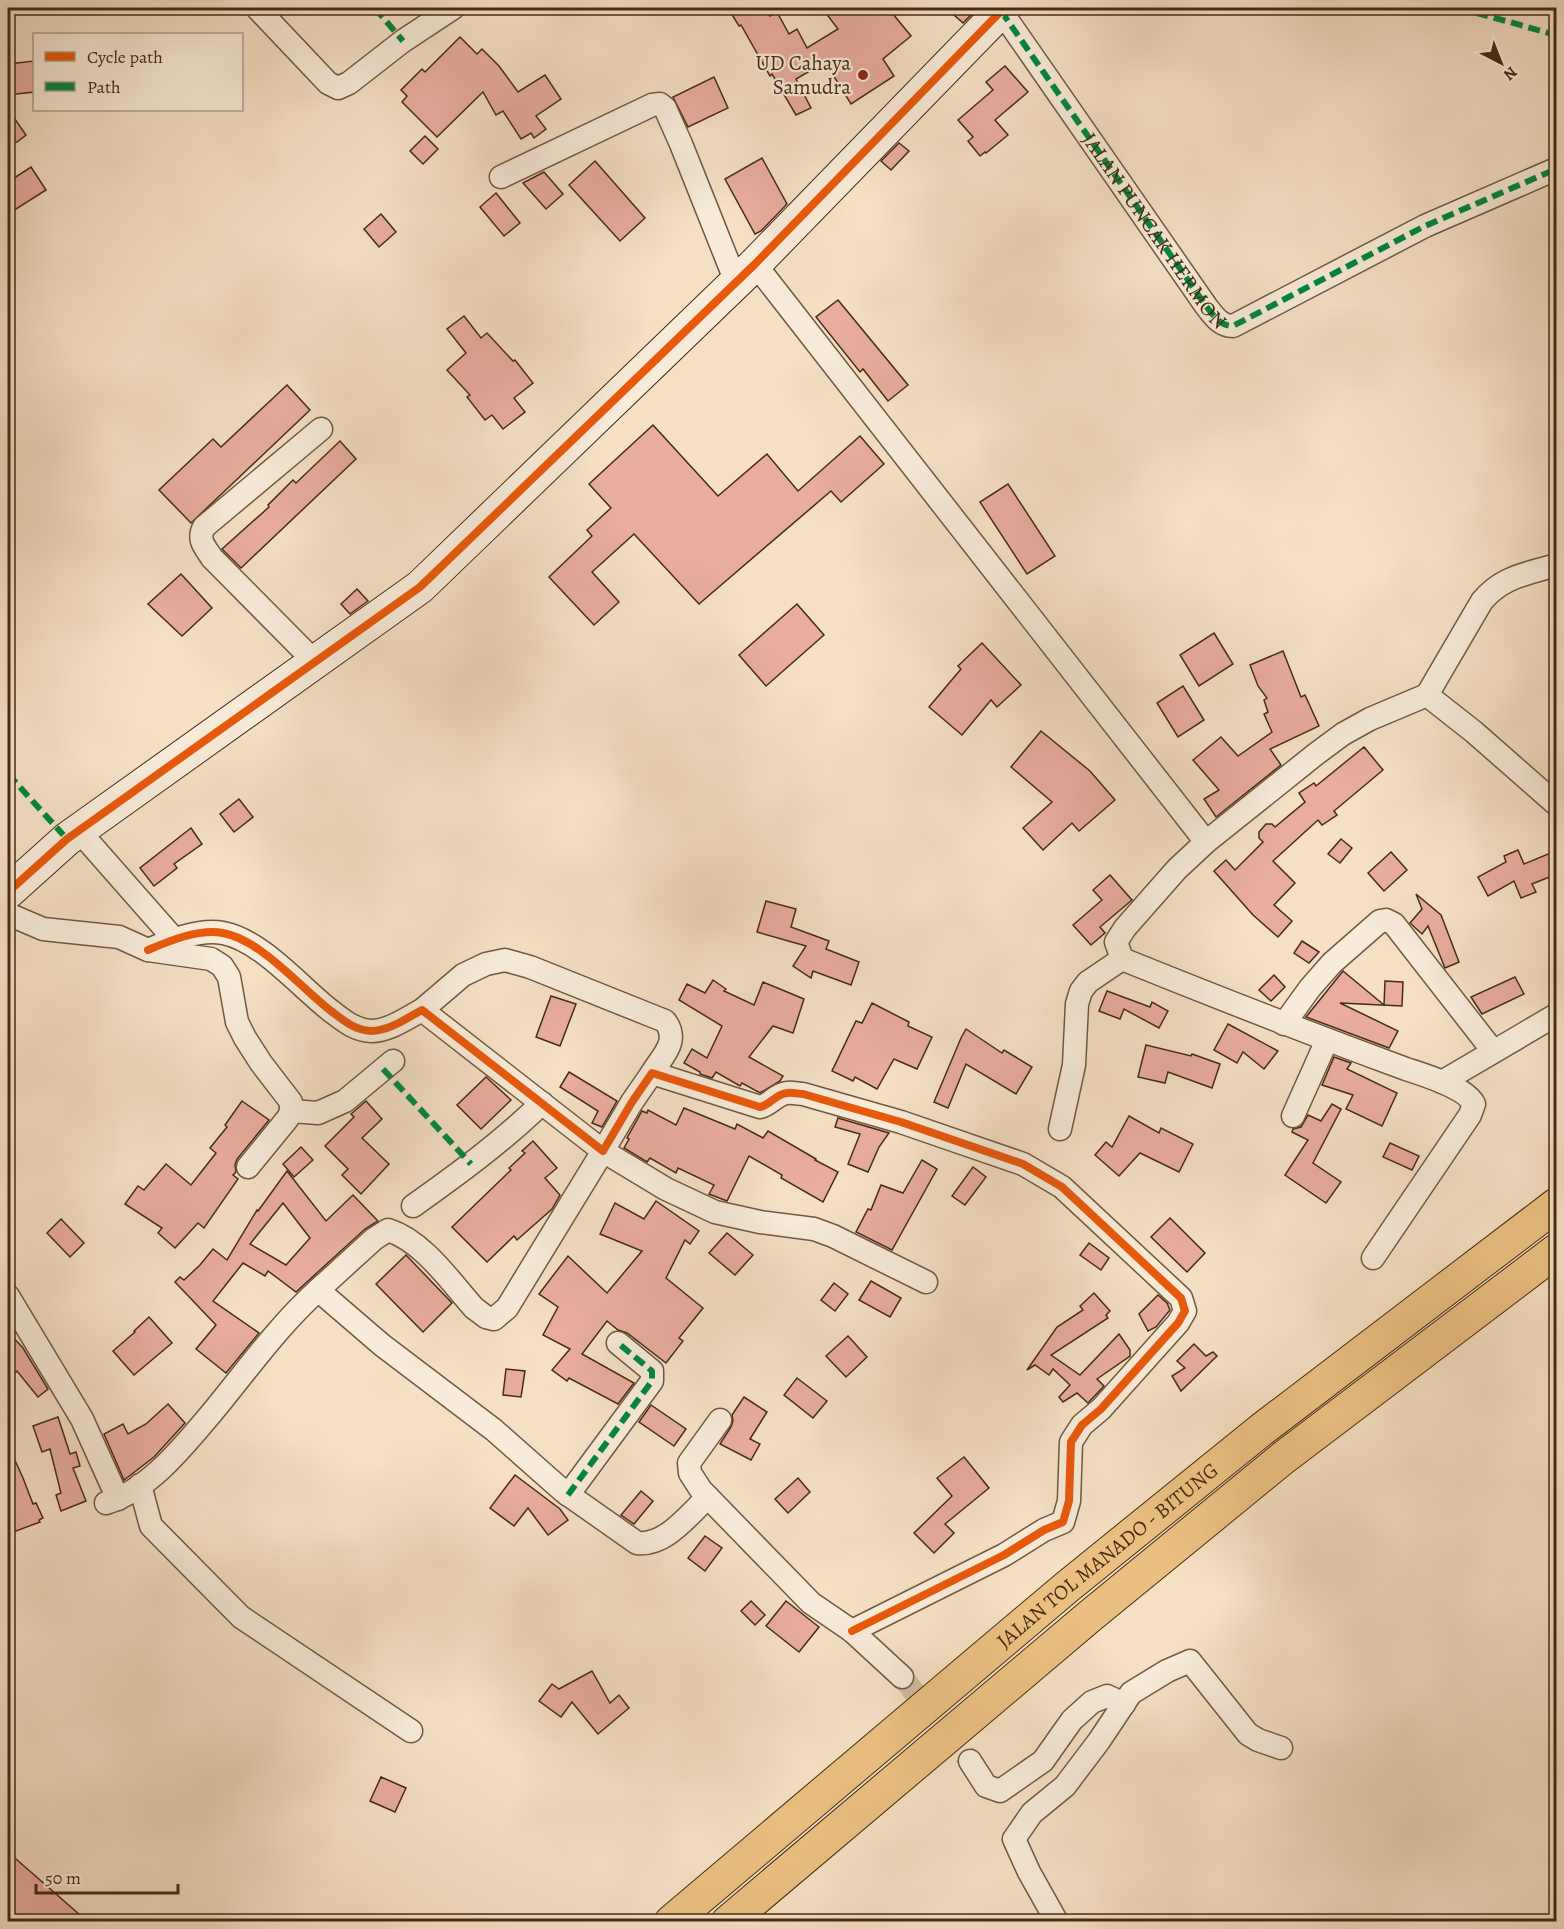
<svg xmlns="http://www.w3.org/2000/svg" width="1564" height="1929" font-family="Alegreya,serif">
	<rect width="100%" height="100%" fill="#f5e0c4"/>
	<filter id="stains"><feTurbulence type="fractalNoise" baseFrequency=".00333" numOctaves="4"/><feColorMatrix values="0 0 0 0 .2 0 0 0 0 .09 0 0 0 0 .02 0 0 0 .5 -.17"/></filter>
	<radialGradient id="worn" r=".72"><stop offset=".6" stop-color="#630" stop-opacity="0"/><stop offset="1" stop-color="#630" stop-opacity=".3"/></radialGradient>
	<g fill="#e8ad9e" stroke="#452c13" stroke-width="1.5" fill-rule="evenodd">
		<path d="M728 8H765L770 16 777 12 789 34 797 29 807 48 838 29 822 8H888L911 36 883 59 894 76 851 104 825 62 796 79 811 108 796 115 772 74 770 76 741 25 739 26Z"/>
		<path d="M946 8H978L963 23Z"/>
		<path d="M460 37 477 54 482 49 499 66 518 92 545 75 561 99 536 116 546 129 534 138 531 133 521 139 503 111 496 115 483 92 437 137 402 102 407 96 401 90 422 69 425 72Z"/>
		<path d="M34 61V92L8 95V64Z"/>
		<path d="M1005 66 1028 92 995 120 1008 135 986 153 985 152 980 156 968 141 973 137 958 120 993 90 986 82Z"/>
		<path d="M714 77 728 108 688 127 673 97Z"/>
		<path d="M8 109 26 135 17 142H8Z"/>
		<path d="M425 136 438 149 423 164 410 151Z"/>
		<path d="M899 143 909 151 891 170 881 161Z"/>
		<path d="M762 158 787 204 761 231 755 234 725 179Z"/>
		<path d="M595 161 645 218 620 241 569 185Z"/>
		<path d="M31 167 46 190 13 211 8 202V182Z"/>
		<path d="M544 172 563 194 546 209 523 183Z"/>
		<path d="M496 193 520 223 504 236 480 207Z"/>
		<path d="M381 214 396 232 379 247 364 229Z"/>
		<path d="M838 300 908 385 888 401 863 369 860 372 816 317Z"/>
		<path d="M464 316 481 338 487 333 513 361 515 360 533 383 514 398 525 412 503 429 492 415 485 420 467 397 470 395 447 370 466 353 447 329Z"/>
		<path d="M287 385 310 410 191 523 159 490 213 439 221 447Z"/>
		<path d="M653 425 718 496 767 454 798 491 860 436 884 464 841 502 831 491 699 604 634 534 592 572 619 602 594 625 549 577 592 536 587 530 611 508 589 484Z"/>
		<path d="M340 441 356 459 241 568 222 549 269 507 268 505 293 480 296 483Z"/>
		<path d="M1008 484 1055 556 1027 574 980 502Z"/>
		<path d="M181 574 212 608 182 636 148 604Z"/>
		<path d="M357 589 368 601 350 614 341 604Z"/>
		<path d="M797 604 824 635 766 686 739 655Z"/>
		<path d="M1214 633 1233 664 1199 686 1180 655Z"/>
		<path d="M982 643 1021 685 997 707 991 700 962 735 929 707 961 669 958 666Z"/>
		<path d="M1283 651 1301 697 1305 695 1319 726 1270 749 1281 765 1216 817 1204 799 1219 790 1193 760 1221 737 1238 756 1272 732 1264 714 1268 712 1264 700 1267 698 1258 686 1250 665Z"/>
		<path d="M1183 686 1204 720 1178 737 1157 703Z"/>
		<path d="M1041 731 1090 771 1115 800 1079 831 1072 823 1043 850 1023 828 1052 802 1011 767Z"/>
		<path d="M1364 747 1383 770 1334 811 1337 815 1322 825 1318 820 1273 861 1295 883 1274 905 1292 921 1278 937 1253 915 1214 871 1226 860 1235 870 1263 842 1259 838V832L1266 824H1272L1275 827 1305 802 1299 793 1314 783 1316 786Z"/>
		<path d="M239 799 253 817 234 832 220 814Z"/>
		<path d="M191 828 202 844 174 864 177 868 154 886 140 868Z"/>
		<path d="M1341 839 1352 848 1340 863 1328 854Z"/>
		<path d="M1518 850 1524 864 1553 852 1557 861V874L1532 884 1536 892 1521 898 1514 881 1488 896 1478 877 1506 862 1504 856Z"/>
		<path d="M1391 852 1407 870 1384 891 1368 873Z"/>
		<path d="M1110 875 1132 900 1100 927 1105 933 1091 945 1073 925 1102 900 1093 890Z"/>
		<path d="M1416 894 1441 915 1459 962 1445 968 1428 926 1422 934 1410 923 1422 909Z"/>
		<path d="M766 901 796 909 791 927 829 941 826 949 859 962 851 985 813 971 811 978 793 966 806 946 757 932Z"/>
		<path d="M1302 941 1319 952 1309 963 1294 953Z"/>
		<path d="M1343 971 1384 1005 1385 981 1403 982 1402 1006 1340 1003 1398 1031 1389 1048 1306 1017Z"/>
		<path d="M1274 975 1285 987 1271 1001 1259 990Z"/>
		<path d="M1515 977 1524 994 1482 1014 1471 997Z"/>
		<path d="M713 980 726 989 724 991 754 1005 763 982 804 999 793 1033 773 1026 749 1057 783 1076 780 1081 760 1093 742 1083 740 1086 716 1072 712 1078 700 1074V1072L684 1063 692 1049 707 1058 722 1026 679 1000 687 984 705 993Z"/>
		<path d="M1107 991 1150 1007 1152 1002 1168 1011 1159 1028 1124 1009 1120 1019 1099 1011Z"/>
		<path d="M551 996 576 1004 560 1046 536 1037Z"/>
		<path d="M872 1003 909 1022 908 1026 932 1037 917 1069 894 1059 877 1089 855 1077 853 1081 832 1071 856 1021 862 1023Z"/>
		<path d="M1228 1024 1278 1051 1264 1069 1243 1052 1237 1063 1214 1050Z"/>
		<path d="M966 1029 1002 1053 1004 1050 1032 1067 1016 1094 966 1064 948 1108 934 1102 961 1038Z"/>
		<path d="M1146 1045 1191 1056 1192 1054 1220 1064 1212 1088 1168 1072 1165 1083 1138 1077Z"/>
		<path d="M1334 1057 1351 1063 1347 1069 1397 1093 1382 1126 1346 1109 1353 1095 1322 1085Z"/>
		<path d="M569 1072 617 1101 602 1127 592 1123 598 1111 560 1087Z"/>
		<path d="M486 1077 511 1100 481 1129 457 1105Z"/>
		<path d="M242 1101 269 1120 237 1159 235 1165 236 1172 233 1175 238 1179 204 1228 198 1223 175 1248 158 1233 162 1228 125 1204 138 1186 144 1190 166 1164 191 1185 216 1153 210 1148 227 1127 225 1125Z"/>
		<path d="M366 1101 382 1119 362 1138 389 1164 361 1194 342 1175 348 1169 325 1146 354 1117 351 1114Z"/>
		<path d="M1332 1104 1341 1109 1313 1163 1341 1182 1326 1203 1285 1175 1308 1140 1292 1132 1293 1129 1301 1127 1308 1115 1321 1121Z"/>
		<path d="M684 1108 735 1129 737 1124 763 1138 768 1131 816 1159 815 1160 838 1172 823 1202 781 1178 782 1175 749 1156 727 1201 709 1194 714 1185 678 1168 676 1173 650 1158 647 1162 624 1148 629 1139 627 1138 642 1111 647 1113 648 1110 676 1125Z"/>
		<path d="M1129 1116 1159 1133 1161 1128 1193 1144 1179 1172 1140 1153 1119 1176 1095 1155 1106 1142 1112 1147Z"/>
		<path d="M838 1118 889 1133 879 1147 868 1172 848 1164 860 1134 835 1127Z"/>
		<path d="M533 1141 557 1168 545 1178 560 1195 552 1209 517 1240 514 1236 487 1262 452 1227 511 1170 509 1168 525 1153 522 1151Z"/>
		<path d="M1390 1143 1419 1156 1412 1170 1383 1157Z"/>
		<path d="M301 1147 313 1160 294 1177 283 1164Z"/>
		<path d="M922 1160 937 1169 892 1250 856 1232 868 1209 871 1210 881 1185 903 1193Z"/>
		<path d="M973 1167 986 1177 965 1205 952 1196Z"/>
		<path d="M287 1171 326 1221 353 1195 378 1221 365 1229 296 1292 268 1271 265 1276 243 1263 213 1301 259 1333 226 1373 196 1349 216 1325 175 1282 180 1277 184 1280 200 1265 213 1249 227 1260 257 1210 258 1211ZM283 1203 310 1238 286 1265 250 1244Z"/>
		<path d="M656 1201 699 1231 690 1244 685 1240 666 1278 703 1308 679 1338 683 1341 666 1363 627 1333 618 1330 607 1321 582 1354 634 1383 618 1404 569 1378 567 1381 552 1370 570 1349 543 1335 558 1307 539 1294 568 1256 607 1293 642 1251 600 1234 615 1203 644 1219Z"/>
		<path d="M1170 1218 1205 1253 1187 1272 1151 1237Z"/>
		<path d="M61 1219 84 1243 70 1257 47 1233Z"/>
		<path d="M727 1233 753 1255 735 1275 709 1253Z"/>
		<path d="M1089 1243 1109 1258 1101 1270 1080 1255Z"/>
		<path d="M406 1255 452 1303 423 1332 376 1284Z"/>
		<path d="M871 1281 901 1298 890 1317 859 1300Z"/>
		<path d="M834 1283 848 1294 835 1311 821 1300Z"/>
		<path d="M1094 1293 1110 1311 1106 1315 1108 1318 1051 1355 1080 1375 1119 1334 1130 1350V1356L1097 1379 1104 1386 1088 1403 1077 1393 1063 1402 1059 1397 1070 1385 1053 1369 1049 1375 1035 1365 1027 1370 1057 1327 1083 1310 1080 1306Z"/>
		<path d="M1158 1295 1167 1303 1170 1310 1156 1327 1148 1331 1139 1314Z"/>
		<path d="M149 1317 172 1343 134 1375 113 1351 135 1332 134 1331Z"/>
		<path d="M8 1332 23 1348 48 1389 38 1397 17 1371 8 1380Z"/>
		<path d="M848 1336 867 1357 846 1377 826 1356Z"/>
		<path d="M1194 1344 1206 1356 1213 1352 1217 1356 1181 1391 1172 1376 1185 1368 1177 1361Z"/>
		<path d="M506 1369 525 1371 521 1397 503 1395Z"/>
		<path d="M797 1378 827 1401 813 1418 784 1395Z"/>
		<path d="M744 1397 767 1412 750 1439 760 1444 751 1460 720 1444 731 1427 733 1421 732 1415Z"/>
		<path d="M168 1404 185 1423 154 1457 124 1480 104 1434 123 1424 128 1434 146 1424Z"/>
		<path d="M651 1405 686 1429 674 1446 639 1422Z"/>
		<path d="M58 1417 70 1454 76 1452 80 1466 73 1468 86 1501 61 1511 56 1495 61 1493 50 1449 42 1452 33 1426Z"/>
		<path d="M8 1445 23 1478 33 1504 36 1503 43 1518 39 1520 40 1522 8 1534Z"/>
		<path d="M964 1457 989 1488 945 1524 954 1533 934 1553 914 1533 952 1496 937 1478Z"/>
		<path d="M515 1475 560 1509 568 1520 548 1535 528 1508 514 1526 490 1508Z"/>
		<path d="M798 1478 810 1492 788 1513 775 1499Z"/>
		<path d="M641 1491 653 1501 634 1524 621 1515Z"/>
		<path d="M705 1536 722 1548 705 1571 688 1558Z"/>
		<path d="M751 1601 765 1615 755 1625 741 1611Z"/>
		<path d="M786 1601 819 1627 799 1652 766 1626Z"/>
		<path d="M592 1671 610 1703 619 1695 629 1708 598 1734 572 1702 561 1717 539 1701 552 1684 559 1689Z"/>
		<path d="M381 1777 406 1788 395 1812 370 1801Z"/>
		<path d="M8 1852 88 1922H8Z"/>
	</g>
	<g fill="none" stroke-linecap="round" stroke-linejoin="round">
		<path stroke="#d2bca1" stroke-width="22" stroke-dasharray="22 11" stroke-linecap="butt" d="M902 1677 970 1761"/>
		<g stroke="#71593f" stroke-width="25">
			<g id="street">
				<path d="M257 8 328 83 338 88 349 83 403 41 453 8"/>
				<path id="s1" d="M1001 11 1206 306C1214 316 1220 326 1233 326L1425 226 1556 169"/>
				<path d="M501 177 652 105 660 104 665 108 681 144 736 282"/>
				<path d="M755 264 1206 842"/>
				<path d="M316 663 212 558C205 547 197 540 204 527L321 429"/>
				<path d="M1427 695 1474 732 1556 804"/>
				<path d="M79 831 174 939"/>
				<path d="M8 914 43 929 119 937 148 950 211 959 222 966 229 977 237 1022 245 1038 261 1063 291 1102V1111L288 1118 248 1167"/>
				<path d="M148 950C169 941 200 928 223 933 261 940 300 987 331 1011 343 1020 354 1030 371 1031 389 1031 407 1018 422 1010L603 1151 632 1102 652 1073 760 1107C770 1105 776 1094 787 1093 792 1092 798 1094 803 1094L901 1122 1023 1164 1062 1187 1181 1298 1185 1311 1178 1323 1101 1409 1082 1425 1071 1442 1069 1501 1063 1522 1044 1530 1004 1555 852 1631"/>
				<path d="M422 1010 463 975 486 964 505 960 530 967 665 1021C680 1041 663 1055 652 1073"/>
				<path d="M1284 1024 1310 988 1332 963 1380 921 1386 920 1394 924 1493 1051"/>
				<path d="M1442 1082 1556 1015"/>
				<path d="M291 1111 318 1113 345 1101 393 1061"/>
				<path d="M1293 1116 1327 1040"/>
				<path d="M1060 1129 1074 1065 1077 1004 1081 991 1088 982 1122 959"/>
				<path d="M413 1206C458 1174 502 1142 542 1103"/>
				<path d="M1373 1258 1470 1115 1474 1104C1465 1087 1424 1075 1406 1069 1311 1034 1216 997 1122 959L1116 942 1125 928 1177 869 1206 842 1316 754 1343 734 1370 719 1427 695 1482 601C1503 576 1527 574 1556 565"/>
				<path d="M318 1290 374 1239 388 1230C423 1241 450 1281 474 1308L486 1317 494 1319 507 1308 603 1151 666 1189 715 1212 760 1222 814 1229 833 1236 926 1282"/>
				<path d="M8 1296 82 1419 118 1499"/>
				<path d="M720 1420 689 1463 690 1473 701 1490 811 1603 852 1631 902 1677"/>
				<path d="M140 1485 151 1526 241 1617 411 1731"/>
				<path d="M568 1495 652 1381V1371L618 1343"/>
				<path d="M106 1503C149 1490 182 1448 210 1415 245 1373 277 1327 318 1290L382 1345 494 1430 563 1491 637 1543C666 1546 688 1515 708 1497"/>
				<path d="M970 1761 986 1786 1000 1791 1043 1761 1072 1720 1092 1702 1107 1696 1124 1704"/>
				<path d="M1057 1922 1029 1872 1014 1839 1032 1813 1065 1786 1099 1741 1131 1693 1167 1671 1190 1661 1248 1734 1258 1740 1281 1748"/>
			</g>
		</g>
		<g stroke="#452c13" stroke-width="35">
			<path id="secondary" d="M8 892 67 839 420 587 755 264 1004 8"/>
		</g>
		<g stroke="#452c13" stroke-width="35">
			<g id="highway">
				<path id="s2" d="M671 1922 1067 1587 1261 1430 1556 1205"/>
				<path d="M728 1922 1090 1616 1283 1458 1556 1251"/>
			</g>
		</g>
		<use href="#street" stroke="#f8ebd9" stroke-width="22"/>
		<use href="#secondary" stroke="#f8ebd9" stroke-width="33"/>
		<use href="#highway" stroke="#eac082" stroke-width="33"/>
		<g stroke="#00873e" stroke-width="6" stroke-dasharray="12 6" stroke-linecap="butt">
			<path d="M375 8 403 41"/>
			<path d="M1459 8 1556 35"/>
			<path d="M1001 11 1206 306C1214 316 1220 326 1233 326L1425 226 1556 169"/>
			<path d="M8 774 67 839"/>
			<path d="M383 1069 471 1164"/>
			<path d="M568 1495 652 1381V1371L618 1343"/>
		</g>
		<g stroke="#f8ebd9" stroke-width="11">
			<g id="cycleway">
				<path d="M8 892 67 839 420 587 755 264 1004 8"/>
				<path d="M148 950C169 941 200 928 223 933 261 940 300 987 331 1011 343 1020 354 1030 371 1031 389 1031 407 1018 422 1010L603 1151 632 1102 652 1073 760 1107C770 1105 776 1094 787 1093 792 1092 798 1094 803 1094L901 1122 1023 1164 1062 1187 1181 1298 1185 1311 1178 1323 1101 1409 1082 1425 1071 1442 1069 1501 1063 1522 1044 1530 1004 1555 852 1631"/>
			</g>
		</g>
		<use href="#cycleway" stroke="#e8590c" stroke-width="8"/>
	</g>
	<circle fill="#8f2418" stroke="#f8ebd9" stroke-width="2" cx="863" cy="75" r="6"/>
	<g text-anchor="middle" dominant-baseline="central" stroke-width="4.5" stroke-linejoin="round" paint-order="stroke">
		<g font-size="21" fill="#452c13" stroke="#f8ebd9" text-anchor="end">
			<text x="851" y="63">UD Cahaya<tspan x="851" dy="24">Samudra</tspan></text>
		</g>
		<g font-size="21" fill="#452c13" stroke="#f8ebd9">
			<text stroke="none"><textPath href="#s1" startOffset="268">JALAN PUNCAK HERMON</textPath></text>
			<text stroke="none"><textPath href="#s2" startOffset="570">JALAN TOL MANADO - BITUNG</textPath></text>
		</g>
	</g>
	<rect width="1564" height="1929" fill="none" stroke="#f5e0c4" stroke-width="30"/>
	<rect x="9" y="9" width="1546" height="1911" fill="none" stroke="#452c13" stroke-width="3"/>
	<rect x="15" y="15" width="1534" height="1899" fill="none" stroke="#452c13" stroke-width="1.5"/>
	<rect x="33" y="33" width="210" height="78" fill="#f8ebd9" stroke="#b09f8a" stroke-width="1.5"/>
	<rect x="45" y="52" width="30" height="9" fill="#e8590c" stroke="#b09f8a" stroke-width="1.5"/>
	<text x="87" y="63" font-size="18" fill="#452c13">Cycle path</text>
	<rect x="45" y="82" width="30" height="9" fill="#00873e" stroke="#b09f8a" stroke-width="1.5"/>
	<text x="87" y="93" font-size="18" fill="#452c13">Path</text>
	<g transform="translate(1501 63) rotate(138)" stroke="#f8ebd9" stroke-width="4.5" paint-order="stroke">
	<path d="M0-4.5L10 22L0 15L-10 22Z" fill="#452c13"/>
	<text y="-9" font-size="16" font-weight="bold" text-anchor="middle" fill="#452c13">N</text>
	</g>
	<path d="M36 1884v9h142v-9" fill="none" stroke="#452c13" stroke-width="3"/>
	<text x="45" y="1884" font-size="18" fill="#452c13" stroke="#f8ebd9" stroke-width="4.5" paint-order="stroke">50 m</text>
	<rect width="100%" height="100%" filter="url(#stains)"/>
	<rect width="100%" height="100%" fill="url(#worn)"/>
</svg>
